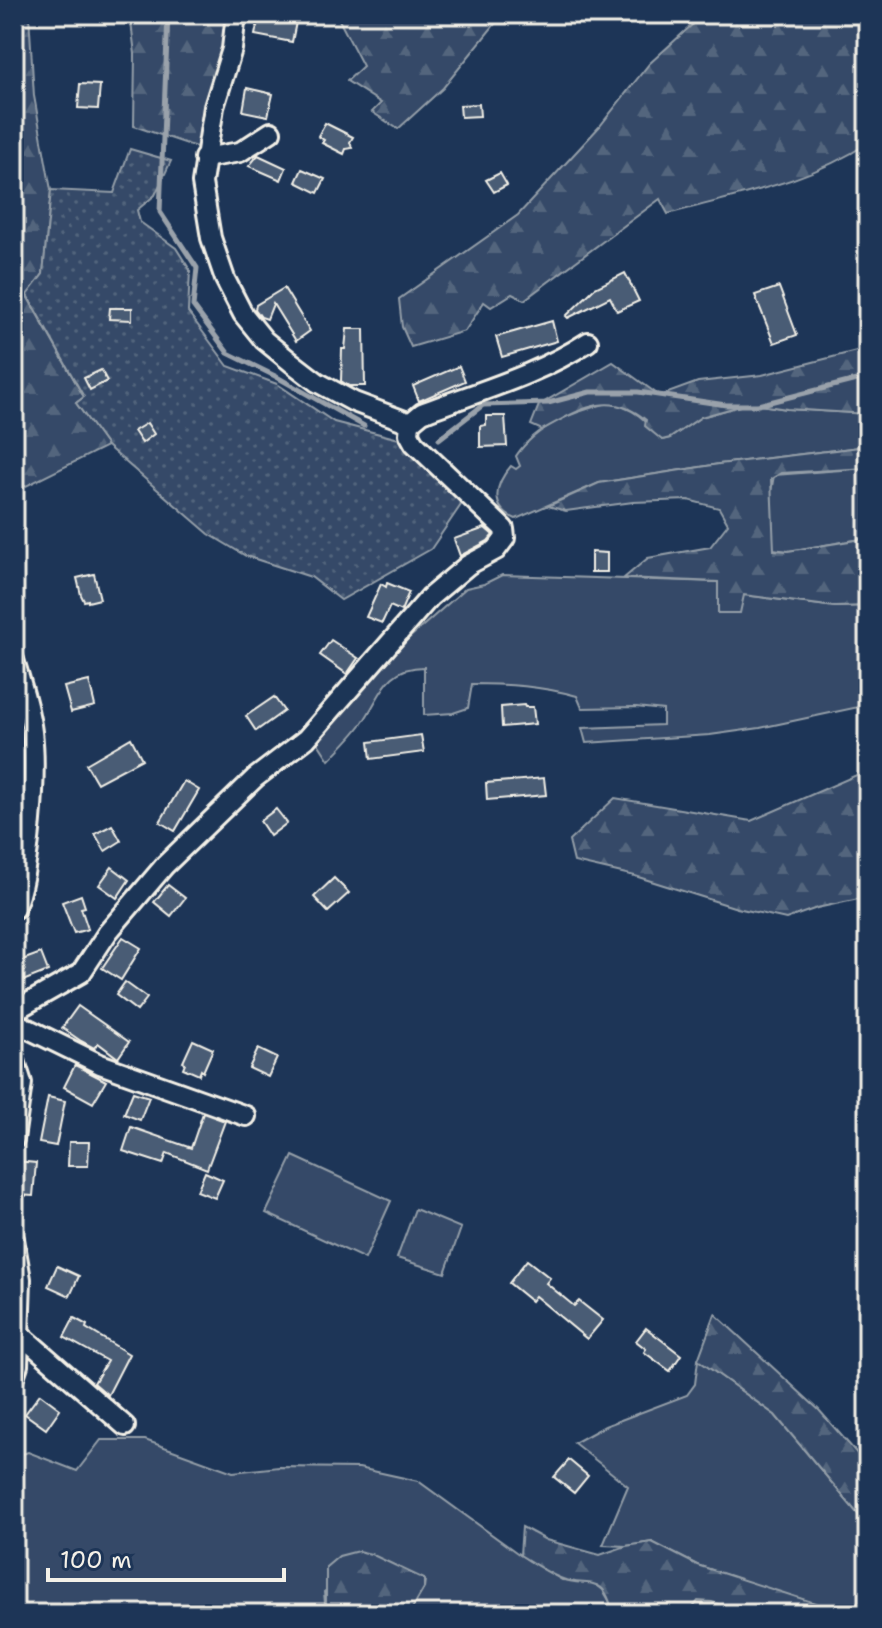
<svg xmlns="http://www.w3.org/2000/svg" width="882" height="1628" font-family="'Shantell Sans',sans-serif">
	<defs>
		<pattern id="forest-firs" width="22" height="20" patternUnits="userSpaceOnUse" patternTransform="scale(2)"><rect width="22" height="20" fill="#354a67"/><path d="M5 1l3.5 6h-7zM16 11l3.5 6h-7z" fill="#53657d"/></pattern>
		<pattern id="garden-dots" width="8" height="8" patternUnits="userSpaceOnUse" patternTransform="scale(2)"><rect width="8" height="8" fill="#354a67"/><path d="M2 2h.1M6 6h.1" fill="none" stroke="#53657d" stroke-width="1.8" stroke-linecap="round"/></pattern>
	</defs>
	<rect width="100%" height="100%" fill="#1d3557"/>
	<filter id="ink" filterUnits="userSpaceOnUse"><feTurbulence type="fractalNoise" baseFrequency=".0125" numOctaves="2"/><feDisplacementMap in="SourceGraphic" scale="16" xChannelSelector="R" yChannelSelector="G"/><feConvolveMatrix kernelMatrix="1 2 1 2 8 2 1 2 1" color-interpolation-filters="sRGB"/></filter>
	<g filter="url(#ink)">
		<g fill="#354a67" stroke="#949ea8" stroke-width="2">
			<path d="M608 403C634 407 646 420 662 440L670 438 701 417 740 406 760 405 787 409 868 414V446L719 464 599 483 516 519C490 509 494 485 511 466L516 469 520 466 516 456C537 425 573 412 608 403Z"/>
			<path d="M868 468V538L788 551 773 549 771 492 774 475Z"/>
			<path d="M502 575 718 582V612L744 595 835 607 868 606V705L760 728 710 735 586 743 582 728 663 725V710L636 707 582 708 577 696C541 686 508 684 472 684L468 708 453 713 424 715V667C385 667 382 695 363 722 353 736 341 748 329 760L318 743 383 661 466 588 484 584Z"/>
			<path d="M293 1156 391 1201 365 1259 266 1213Z"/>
			<path d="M415 1209 461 1228 445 1273 397 1258Z"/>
			<path d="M698 1360 775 1415 868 1526V1614H849L750 1583 697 1565 652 1542 626 1546 603 1545 628 1486 574 1443 605 1426 687 1395 695 1384Z"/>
			<path d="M101 1440H145L233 1472 279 1467 359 1468 418 1481 520 1555 562 1580 593 1582 603 1590 610 1602 613 1614H409L424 1588 425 1580 371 1555 324 1592 326 1614H14V1457L28 1452 77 1471Z"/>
			<path d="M698 1601 712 1602 747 1614H688Z"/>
		</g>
		<g fill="url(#forest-firs)" stroke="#949ea8" stroke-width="2">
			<path d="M14 14H29L34 96 51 190 43 274 27 296 84 397 76 403 107 446 14 492Z"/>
			<path d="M130 14H226C227 59 202 102 199 148L134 126 135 54Z"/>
			<path d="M336 14H503L443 88 398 129 372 112 381 103 347 81 363 66Z"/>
			<path d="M704 14H868V143C808 183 736 195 668 214L660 199 524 300 512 294 491 307 484 302 465 331 411 347 402 327 399 299 518 215 600 126 649 64Z"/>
			<path d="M868 348V414L787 409 760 405 740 406 701 417 670 438 662 440 645 426 646 420C609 389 579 410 542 430L531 425 539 405 613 362 660 396 698 382 762 375Z"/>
			<path d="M868 446V468L781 473 771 479 774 550 788 551 868 538V606L835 607 744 595 740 613H718V582L624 578 648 558 710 547 728 524 719 508 688 500 633 502 566 511 548 506 599 483 719 464Z"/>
			<path d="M868 770V897L817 908 786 919 737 908 635 876 574 862 569 841 615 798 751 821Z"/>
			<path d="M715 1314 819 1410 868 1466V1526L775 1415 698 1360Z"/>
			<path d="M522 1527 546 1540 600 1555 626 1546 652 1542 697 1565 849 1614H747L712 1602 698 1601 688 1614H613C604 1570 587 1590 560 1578 546 1572 533 1563 520 1555Z"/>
			<path d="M358 1551 371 1554 424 1579V1588L409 1614H326V1567L339 1556Z"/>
		</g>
		<path fill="url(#garden-dots)" stroke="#949ea8" stroke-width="2" d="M130 149 171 161 155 195 137 210 140 222 176 248 190 270 188 312 228 366 277 384 334 422 399 439 463 502 431 549 341 600 311 577 246 556 209 534 107 446 76 403 84 397 27 295 43 274 51 190 114 193Z"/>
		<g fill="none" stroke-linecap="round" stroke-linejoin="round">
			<g stroke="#9aa2ab" stroke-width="5">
				<path d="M168 14 160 212 197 268 193 306 228 353 275 376 364 426"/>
				<path d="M439 439 483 405 548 403 590 392H638L726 405H758L868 377"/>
			</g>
		</g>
		<g fill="#485b74" stroke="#f4f1e8" stroke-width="2">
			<path d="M259 16 296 22 292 42 255 35Z"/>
			<path d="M80 84 100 85 98 109 78 108Z"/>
			<path d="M247 88 273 94 268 116 243 111Z"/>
			<path d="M479 104 480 116 461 117 460 105Z"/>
			<path d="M325 123 353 137 350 142 352 148 346 149 344 154 322 143 324 140 318 136Z"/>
			<path d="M258 155 286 168 281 180 249 166Z"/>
			<path d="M302 169 325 179 318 193 296 182Z"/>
			<path d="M500 173 507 185 494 192 486 180Z"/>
			<path d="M625 273 639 301 617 311 610 297 568 318 566 316 595 288Z"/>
			<path d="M779 287 797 335 774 343 755 295Z"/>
			<path d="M284 288 310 331 296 341 273 304 267 319 261 317 255 309 256 305Z"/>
			<path d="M110 308H132V320L109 319Z"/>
			<path d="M552 321 557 341 502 357 496 337Z"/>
			<path d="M347 329H364L365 386H349L341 381 342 349H345Z"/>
			<path d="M459 366 465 381 419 401 413 386Z"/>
			<path d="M101 370 107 381 90 390 84 378Z"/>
			<path d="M486 416H505L507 446 480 447V426L486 425Z"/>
			<path d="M147 423 154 434 142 443 134 431Z"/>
			<path d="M485 528 493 535 488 541 460 556 454 539Z"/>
			<path d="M591 552 607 553V572H591Z"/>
			<path d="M94 574 100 599 88 602V600L84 601 81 595 77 578Z"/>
			<path d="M387 583 409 592 401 611 390 606 382 623 366 617 381 584 386 587Z"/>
			<path d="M331 640 358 658 347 674 320 655Z"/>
			<path d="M89 681 95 706 71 712 64 687Z"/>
			<path d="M274 697 284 711 256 731 246 716Z"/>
			<path d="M524 705 525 707H533L535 724 502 727 501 707Z"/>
			<path d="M421 735 424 752 371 759 369 742Z"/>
			<path d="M131 738 142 759 97 783 86 764Z"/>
			<path d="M544 778 546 795 487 800 486 783Z"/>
			<path d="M184 781 199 790 175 831 160 822Z"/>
			<path d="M276 809 287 823 270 836 260 821Z"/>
			<path d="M112 825 121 841 105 851 95 834Z"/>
			<path d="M112 867 129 880 117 898 99 885Z"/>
			<path d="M334 878 349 893 328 912 314 897Z"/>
			<path d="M168 885 185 898 171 916 154 902Z"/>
			<path d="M81 895 85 907 81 908 88 929 74 933 62 902Z"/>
			<path d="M123 937 141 948 121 980 102 968Z"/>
			<path d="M41 953 48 971 18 983 14 973V963Z"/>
			<path d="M125 982 147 998 137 1011 116 995Z"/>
			<path d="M78 1006 129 1042 118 1058 98 1043 94 1048 81 1041 62 1028Z"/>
			<path d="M193 1040 213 1049 203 1072 201 1070 199 1075 183 1068 185 1063 183 1062Z"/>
			<path d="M258 1049 277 1058 268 1077 249 1068Z"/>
			<path d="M75 1065 106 1081 93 1103 64 1087Z"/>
			<path d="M133 1092 149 1097 140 1120 124 1114Z"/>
			<path d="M48 1097 65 1101 56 1146 39 1143Z"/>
			<path d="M203 1113 225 1121 207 1169 167 1153 163 1164 123 1151 131 1127 191 1148Z"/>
			<path d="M69 1142H89L88 1166H68Z"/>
			<path d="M16 1161 36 1163 33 1196 18 1195 19 1181H14Z"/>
			<path d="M205 1172 223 1180 215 1198 197 1191Z"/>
			<path d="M527 1260 550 1278 546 1283 574 1306 579 1301 603 1320 587 1339 535 1296 531 1301 509 1283Z"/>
			<path d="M57 1266 79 1276 70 1296 48 1286Z"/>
			<path d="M74 1318 87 1325 86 1328 129 1354 108 1395 94 1383 107 1361 64 1337Z"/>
			<path d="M646 1328 681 1355 670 1371 644 1352 646 1349 636 1341Z"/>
			<path d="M40 1394 60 1409 46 1429 25 1414Z"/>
			<path d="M569 1460 588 1476 574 1493 554 1477Z"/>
		</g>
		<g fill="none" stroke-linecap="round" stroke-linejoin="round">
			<g stroke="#f4f1e8" stroke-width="24">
				<g id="minor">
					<path d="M236 14 232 49 214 107 202 183 211 238 225 279 243 314 264 340 291 362 317 382 354 402 410 423"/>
					<path d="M204 158 240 152 271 132"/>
					<path d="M14 660C21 683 29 707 32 732 37 772 30 872 14 909"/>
					<path d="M14 1011 81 973 108 932 165 865 255 778 306 739 430 597 468 565 496 550 505 538 504 529 414 443 409 434 410 423 422 413C479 391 536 376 588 342"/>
					<path d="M14 1022 100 1064 246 1116"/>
					<path d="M14 1058 22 1083 14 1139"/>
					<path d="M14 1239 21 1279 18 1365 14 1377"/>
					<path d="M20 1334 125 1426"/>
				</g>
			</g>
			<use href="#minor" stroke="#1d3557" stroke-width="18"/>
		</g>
	</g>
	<rect width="882" height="1628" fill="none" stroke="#1d3557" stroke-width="48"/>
	<rect x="24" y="24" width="834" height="1580" fill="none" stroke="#f4f1e8" stroke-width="3" filter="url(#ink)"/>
	<path d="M48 1568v12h236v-12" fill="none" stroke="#f4f1e8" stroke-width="4"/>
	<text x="60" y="1568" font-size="24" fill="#f4f1e8" stroke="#1d3557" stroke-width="6" paint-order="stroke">100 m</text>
</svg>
